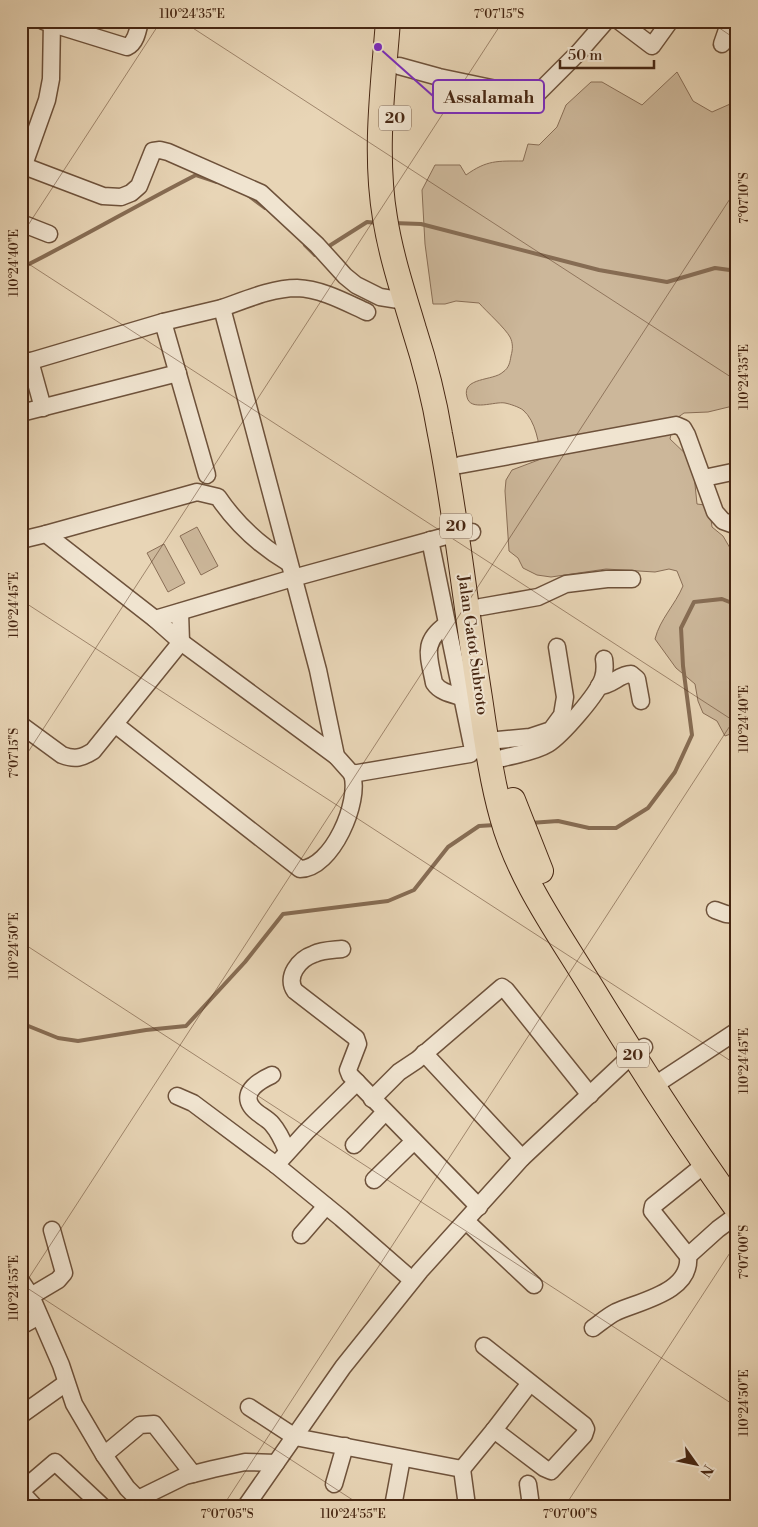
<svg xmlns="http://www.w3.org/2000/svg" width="758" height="1527" font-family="'Libre Bodoni',serif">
	<rect width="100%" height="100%" fill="#e8d5b6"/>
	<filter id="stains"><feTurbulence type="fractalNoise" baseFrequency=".004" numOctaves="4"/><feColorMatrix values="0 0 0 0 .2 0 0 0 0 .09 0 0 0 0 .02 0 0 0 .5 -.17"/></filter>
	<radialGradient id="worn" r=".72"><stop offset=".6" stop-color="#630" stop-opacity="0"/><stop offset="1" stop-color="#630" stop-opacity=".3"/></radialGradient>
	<g fill="#ccb79a" stroke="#896e56">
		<path d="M677 72 693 101 712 112 737 101V405L708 412 684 413 674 420 670 439 691 459 693 465 697 504 705 505 711 519 712 527 723 536 737 560V725L736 732 725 736 717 721 703 713 698 701 695 684 676 668 655 639C660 619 675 605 683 586L677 571 669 569 655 572 606 569 551 577 537 575 523 568 518 558 509 551 505 491 506 480 512 470 541 459C539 444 536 421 523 410 519 407 510 404 505 403 495 401 470 412 467 397 461 377 494 381 503 372 509 368 510 362 511 356 513 349 513 343 510 337 505 328 487 312 479 303L456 301 445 304H433L425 244 422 190 435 165H460L466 175C487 160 497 161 523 161L528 144 539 145 557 127 566 105 591 82H602L642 105Z"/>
		<path d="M197 527 218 566 201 575 180 536Z"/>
		<path d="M164 544 185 583 168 592 147 553Z"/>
	</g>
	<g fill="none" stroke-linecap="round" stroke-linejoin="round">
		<g stroke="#866c53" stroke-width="4">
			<path d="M249 196 265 208"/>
			<path d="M393 223 421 224 599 270 667 282 715 268 737 271"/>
			<path d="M305 245 315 255 318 254"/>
			<path d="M326 248 367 222 378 223"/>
			<path d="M21 268C80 239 137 205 196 175L217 182"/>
			<path d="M530 823 558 821 589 828H616L648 808 675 772 692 735 683 666 681 628 694 602 722 599 737 605"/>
			<path d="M21 1023 58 1038 78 1041 146 1030 186 1026 245 962 283 914 388 901 414 890 448 847 479 826 495 825"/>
		</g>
		<g stroke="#6e523b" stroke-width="19">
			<g id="minor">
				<path d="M43 21 127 47C136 43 138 30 140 21"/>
				<path d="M619 21 652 46 670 21"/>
				<path d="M722 44 730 21"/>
				<path d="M399 66 439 77 525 95 532 96 538 93 579 52 606 21"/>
				<path d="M24 166 103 196 121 197 131 193 139 186 153 151 160 150 168 152 261 193 317 245 345 276 356 285 380 297 405 301"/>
				<path d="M21 173 47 100 51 79 52 21"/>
				<path d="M21 223 49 234"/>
				<path d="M367 312C345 302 322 289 297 288 272 288 245 300 222 308L318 670 336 756 352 774 470 754 473 750 430 540"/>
				<path d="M163 322 222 308"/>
				<path d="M30 361 43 408"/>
				<path d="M21 364 163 322 207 475"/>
				<path d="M21 413 178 373"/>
				<path d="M460 465 676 425 683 428 687 435 715 512 723 521 737 526"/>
				<path d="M704 478 737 471"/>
				<path d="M46 534 197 492 218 497C237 525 260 546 289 563"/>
				<path d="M21 540 46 534 155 619 181 642 336 756"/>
				<path d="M481 607 538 597 566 584 607 579H632"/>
				<path d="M155 619 293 578 457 533 472 532"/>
				<path d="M447 624C421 642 429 656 434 683 440 692 451 694 461 697"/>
				<path d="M599 686C612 686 619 674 631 674L637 679 641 701"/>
				<path d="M21 725 62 755C75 760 82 758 93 751L181 642 180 612"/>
				<path d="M116 725 300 869C332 869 361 801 352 774"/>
				<path d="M487 741 530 737 551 730 562 715 565 697 557 647"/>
				<path d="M503 758C518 754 535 752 548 744 562 735 598 694 603 678 605 672 605 666 604 659"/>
				<path d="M715 910 726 914 737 915"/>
				<path d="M342 949C333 950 322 950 314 954 299 959 285 977 295 991L356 1038 358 1044 348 1070 350 1075 479 1207"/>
				<path d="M424 1053 522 1158"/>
				<path d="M272 1075C261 1080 241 1091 251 1106 256 1114 266 1117 272 1124 279 1132 283 1141 287 1151"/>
				<path d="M664 1079 737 1031"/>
				<path d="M357 1082 306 1132 276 1165 341 1218 412 1280"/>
				<path d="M177 1096 193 1103 276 1165"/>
				<path d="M372 1099 399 1072 417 1060 502 987 506 990 590 1095"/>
				<path d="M354 1145 385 1112"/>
				<path d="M704 1165 653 1206 652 1211 688 1256 718 1229 737 1215"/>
				<path d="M374 1180 414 1141"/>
				<path d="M466 1221 534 1285"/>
				<path d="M52 1230 64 1273 58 1280 31 1296 61 1365 74 1404 104 1455 127 1488 138 1499"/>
				<path d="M301 1235 326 1206"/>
				<path d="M21 1281 31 1296"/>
				<path d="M21 1326 39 1316"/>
				<path d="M593 1328C600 1323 608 1316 616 1312 640 1301 692 1292 688 1256"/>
				<path d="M249 1407 295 1437 462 1469 467 1506"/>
				<path d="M21 1415 66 1383"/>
				<path d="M494 1430 530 1383"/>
				<path d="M104 1455 140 1425 154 1424 193 1474"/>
				<path d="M462 1469 494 1430 544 1468 551 1471 584 1435 586 1429 584 1425 484 1346"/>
				<path d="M334 1484 345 1446"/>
				<path d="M528 1484 531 1506"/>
				<path d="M21 1491 55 1462 102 1506"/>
				<path d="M21 1492 34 1506"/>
				<path d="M394 1501 402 1458"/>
				<path d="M132 1506 138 1499 185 1476 213 1469 245 1462 276 1463"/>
				<path d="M246 1506 343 1367 420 1271 522 1158 633 1054 644 1047"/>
			</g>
		</g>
		<g stroke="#462612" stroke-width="26">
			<g id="highway">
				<path d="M388 21C383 87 374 153 385 218 391 256 403 292 414 329 425 363 434 398 440 434 457 521 466 610 480 698 486 738 491 778 502 817 518 876 555 928 587 980 635 1058 683 1135 737 1209"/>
				<path d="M513 800 541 871"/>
			</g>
		</g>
		<use href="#minor" stroke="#f0e4d0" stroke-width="16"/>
		<use href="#highway" stroke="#e8d5b6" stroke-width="24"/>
	</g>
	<path fill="none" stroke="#462612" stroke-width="1" stroke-opacity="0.45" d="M182 21 737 381M709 21 737 40M21 236 161 21M21 259 737 723M21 600 737 1065M21 763 503 21M21 942 737 1407M21 1284 362 1506M21 1290 737 188M223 1506 737 715M565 1506 737 1242"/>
	<g text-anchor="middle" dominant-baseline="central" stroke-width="4" stroke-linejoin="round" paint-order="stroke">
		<g fill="#f0e4d0" stroke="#795f4b" stroke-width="1">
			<rect x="379" y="105.5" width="32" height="25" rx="4"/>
			<rect x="440" y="513.5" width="32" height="25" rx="4"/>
			<rect x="617" y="1042.5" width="32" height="25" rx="4"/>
		</g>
		<g font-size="15" font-weight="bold" fill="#462612">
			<text x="395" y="118">20</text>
			<text x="456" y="526">20</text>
			<text x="633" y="1055">20</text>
		</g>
		<g font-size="16" fill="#462612" stroke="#f0e4d0">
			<text transform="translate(473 645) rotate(82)">Jalan Gatot Subroto</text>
		</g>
	</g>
	<path fill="none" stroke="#7b2cbf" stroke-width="2" d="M378 47L433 96"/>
	<circle fill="#7b2cbf" stroke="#f0e4d0" stroke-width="2" cx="378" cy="47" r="5"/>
	<rect fill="#f0e4d0" stroke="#7b2cbf" stroke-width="2" x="433" y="80" width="111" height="33" rx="5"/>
	<g font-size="18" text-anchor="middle" font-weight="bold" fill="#462612">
		<text x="489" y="103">Assalamah</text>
	</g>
	<rect width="758" height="1527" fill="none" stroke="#e8d5b6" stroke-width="55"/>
	<g transform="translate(696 1464) rotate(123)" stroke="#f0e4d0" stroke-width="4" paint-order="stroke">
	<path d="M0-4L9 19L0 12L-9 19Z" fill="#462612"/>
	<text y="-8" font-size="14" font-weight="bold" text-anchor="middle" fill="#462612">N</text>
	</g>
	<path d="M560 60v8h94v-8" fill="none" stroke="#462612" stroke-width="2.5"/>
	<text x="568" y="60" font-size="15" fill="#462612" stroke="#f0e4d0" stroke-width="4" paint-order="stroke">50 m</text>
	<rect x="28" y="28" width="702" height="1472" fill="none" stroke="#462612" stroke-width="2"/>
	<g font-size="12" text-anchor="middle" fill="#462612">
		<text x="192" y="18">110°24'35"E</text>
		<text x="499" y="18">7°07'15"S</text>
		<text transform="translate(744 198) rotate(-90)" y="4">7°07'10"S</text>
		<text transform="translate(14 263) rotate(-90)" y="4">110°24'40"E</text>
		<text transform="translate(744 377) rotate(-90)" y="4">110°24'35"E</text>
		<text transform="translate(14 605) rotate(-90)" y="4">110°24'45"E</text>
		<text transform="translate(744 719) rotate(-90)" y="4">110°24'40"E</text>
		<text transform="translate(14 753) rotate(-90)" y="4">7°07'15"S</text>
		<text transform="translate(14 946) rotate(-90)" y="4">110°24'50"E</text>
		<text transform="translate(744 1061) rotate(-90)" y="4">110°24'45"E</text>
		<text transform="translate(744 1252) rotate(-90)" y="4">7°07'00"S</text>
		<text transform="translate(14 1288) rotate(-90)" y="4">110°24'55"E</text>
		<text transform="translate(744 1403) rotate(-90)" y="4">110°24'50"E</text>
		<text x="227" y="1518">7°07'05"S</text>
		<text x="353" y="1518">110°24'55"E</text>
		<text x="570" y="1518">7°07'00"S</text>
	</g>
	<rect width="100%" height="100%" filter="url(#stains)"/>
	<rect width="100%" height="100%" fill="url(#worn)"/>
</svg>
